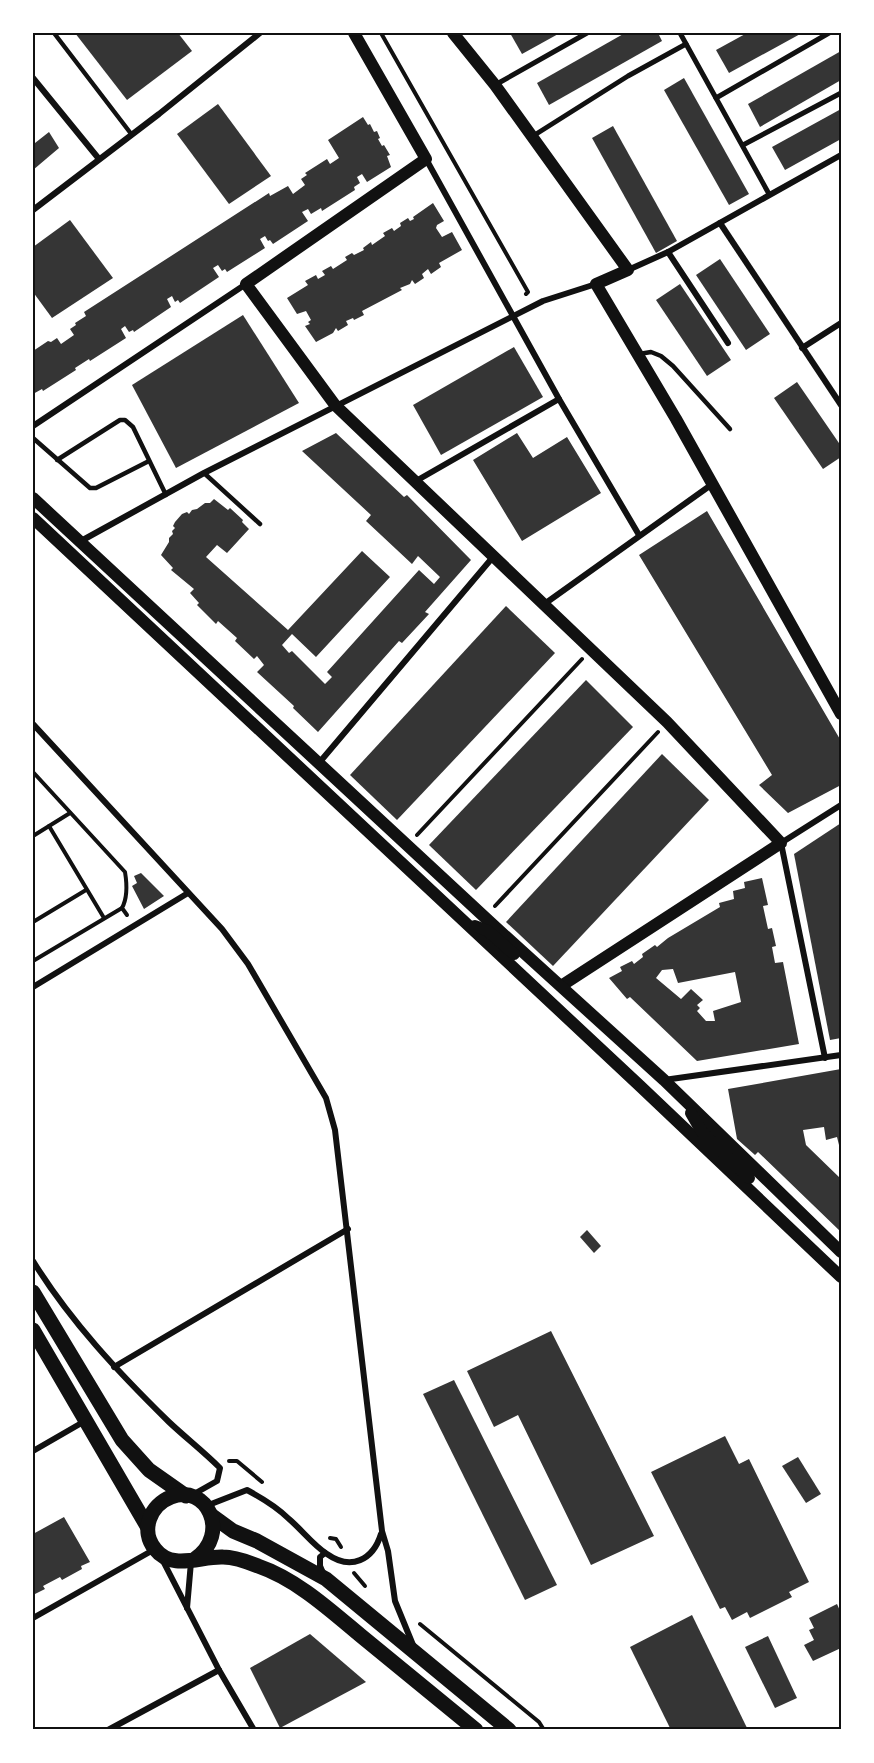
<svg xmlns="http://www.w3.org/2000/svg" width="874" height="1763" font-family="Cabin,sans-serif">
	<rect width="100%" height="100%" fill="#fff"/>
	<g fill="#353535" fill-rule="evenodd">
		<path d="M75 33H178L192 51 127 100Z"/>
		<path d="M510 33H560L522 54Z"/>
		<path d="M625 33H658L662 41 549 105 537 83Z"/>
		<path d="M747 33H802L729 73 716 50Z"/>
		<path d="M841 51V80L760 127 748 104Z"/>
		<path d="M684 78 749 194 729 205 664 90Z"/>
		<path d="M218 104 271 176 229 204 177 134Z"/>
		<path d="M841 109V139L785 170 772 147Z"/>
		<path d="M363 117 368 125 370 124 374 132 377 131 380 138 378 139 382 146 384 145 390 155 387 156 391 167 367 182 362 174 357 177 360 183 354 187 355 190 322 211 321 208 311 214 308 209 302 212 308 221 273 244 270 240 268 241 265 236 260 239 265 248 227 272 225 269 222 271 218 265 213 268 219 277 180 303 178 300 175 302 172 296 167 299 171 307 134 332 133 330 129 332 125 326 121 329 126 338 90 361 89 359 75 368 76 370 43 391 42 389 33 394V351L48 341 51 342 57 338 61 344 74 335 70 329 76 325 75 323 86 316 84 312 269 193 270 196 288 186 293 194 305 185 301 179 307 175 305 173 327 159 330 164 339 158 328 140Z"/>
		<path d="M613 126 677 241 656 253 592 138Z"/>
		<path d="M49 132 59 148 33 170V141L35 143Z"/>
		<path d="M433 203 444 221 437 225 436 228 442 237 452 232 462 250 439 263 441 267 431 274 428 269 422 274 424 278 415 284 412 280 410 284 400 288 402 290 362 311 364 315 354 320 353 318 346 321 348 325 338 331 336 328 333 333 316 342 305 326 310 324 308 322 311 320 306 311 297 314 287 298 308 285 305 281 316 275 318 279 325 275 322 271 331 266 333 269 347 260 345 257 352 253 354 255 364 250 363 248 371 242 372 245 385 236 383 233 392 228 394 231 401 226 400 223 408 218 410 221 414 219 413 217Z"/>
		<path d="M70 220 113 278 52 318 33 292V247Z"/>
		<path d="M720 259 770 334 746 350 696 275Z"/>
		<path d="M680 284 731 360 707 376 656 300Z"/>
		<path d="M243 315 299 403 176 468 132 385Z"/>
		<path d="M514 347 543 397 441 455 413 405Z"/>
		<path d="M797 382 841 446V457L823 469 774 398Z"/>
		<path d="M336 433 404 497 407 495 471 560 425 612 429 614 402 643 399 641 318 732 293 708 294 706 257 672 264 665 257 656 254 659 235 641 237 638 218 621 216 624 197 605 199 603 190 593 194 589 171 570 173 568 161 555 169 542V538L173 534 172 531 175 528 173 526 175 522 182 514 187 512 189 514 192 510 197 509 205 503H210L214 499 228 510 230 508 243 520 242 522 249 529 227 553 217 545 206 557 288 630 362 551 390 577 316 657 292 634 282 645 289 653 292 651 325 684 332 677 327 672 419 570 434 584 440 577 418 556 412 564 366 521 371 515 302 451Z"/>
		<path d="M517 433 533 458 567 437 601 493 522 541 473 460Z"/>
		<path d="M707 511 841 741V785L788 813 759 785 772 775 639 555Z"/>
		<path d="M506 606 555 653 397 820 350 775Z"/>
		<path d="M586 680 633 727 476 890 429 845Z"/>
		<path d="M662 754 709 800 553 966 506 922Z"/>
		<path d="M841 823V1038L830 1040 794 854Z"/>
		<path d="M141 873 164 896 144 909 132 886 137 883 134 876Z"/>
		<path d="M762 878 768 905 763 906 768 929 772 928 776 946 772 947 775 963 783 962 799 1044 697 1061 630 997 627 999 609 978 622 971 620 967 632 961 634 964 643 957 642 954 655 945 657 947 668 938 720 907 719 903 734 899 733 891 745 888 744 882ZM673 969 678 983 735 972 741 1002 713 1011 715 1021H706L697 1011 700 1008 697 1005 703 1000 691 989 681 999 656 978 662 970Z"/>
		<path d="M841 1069V1153L837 1137 826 1140 824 1127 803 1130 806 1145 841 1179V1232L758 1152 755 1155 737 1139 728 1089Z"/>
		<path d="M587 1230 601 1246 594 1253 580 1237Z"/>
		<path d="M551 1331 654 1536 591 1565 518 1415 494 1427 467 1371Z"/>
		<path d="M454 1380 557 1585 525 1600 423 1394Z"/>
		<path d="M725 1436 739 1464 749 1459 809 1582 789 1592 792 1597 750 1618 747 1612 732 1620 725 1607 720 1609 651 1472Z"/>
		<path d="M798 1457 821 1494 806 1503 782 1466Z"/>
		<path d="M64 1517 90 1562 81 1566 82 1569 62 1580 60 1577 43 1586 45 1589 33 1595V1534Z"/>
		<path d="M837 1604 841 1613V1648L813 1661 804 1645 814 1640 809 1630 814 1628 809 1618Z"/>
		<path d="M692 1615 748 1730H671L630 1647Z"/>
		<path d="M310 1634 366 1682 280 1728 250 1668Z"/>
		<path d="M768 1636 797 1698 775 1708 745 1647Z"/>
	</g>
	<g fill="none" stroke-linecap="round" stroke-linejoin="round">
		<g stroke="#111" stroke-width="4">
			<path d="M381 33 528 292 526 294"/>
			<path d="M33 772 125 872C127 884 128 897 122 908L127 915"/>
			<path d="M49 826 104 918"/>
			<path d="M417 835 582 659"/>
			<path d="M33 836 70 813"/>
			<path d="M495 906 658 732"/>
			<path d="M33 922 86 890"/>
			<path d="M33 961 122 908"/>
			<path d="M229 1461H237L262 1482"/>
			<path d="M330 1538 336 1539 341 1547"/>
			<path d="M354 1573 365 1586"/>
			<path d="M420 1624 539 1722 544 1730"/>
		</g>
		<g stroke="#111" stroke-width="4.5">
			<path d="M54 33 132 135"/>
			<path d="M639 354 651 352 661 356 673 366 730 429"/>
			<path d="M33 438 90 488H96L149 461"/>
			<path d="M57 460 120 420H125L133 427 166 495"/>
			<path d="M204 473 260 524"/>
		</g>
		<g stroke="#111" stroke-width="5">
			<path d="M680 33 769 194"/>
			<path d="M495 85 587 33"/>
			<path d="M716 98 829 33"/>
			<path d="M533 136 628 76 686 44"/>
			<path d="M743 145 841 93"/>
		</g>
		<g stroke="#111" stroke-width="6">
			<path d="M33 78 99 159"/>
			<path d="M426 159 559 399 639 535"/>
			<path d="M33 210 159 114 260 33"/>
			<path d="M720 223 841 405"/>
			<path d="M668 252 728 343"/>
			<path d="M628 270 668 252 841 155"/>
			<path d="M802 348 841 323"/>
			<path d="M33 426 246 284"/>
			<path d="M416 481 559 399"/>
			<path d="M81 541 204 473 543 301 596 284"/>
			<path d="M543 605 711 485"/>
			<path d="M33 724 222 929 248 964 326 1098 335 1130 382 1531 388 1551 395 1601 413 1645"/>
			<path d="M319 763 493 557"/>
			<path d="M33 987 188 893"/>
			<path d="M825 1058 781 843 841 805"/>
			<path d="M664 1080 841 1055"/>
			<path d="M33 1261C70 1321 119 1373 169 1422 186 1438 204 1452 220 1468L217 1481 194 1494"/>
			<path d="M114 1367 348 1229"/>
			<path d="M33 1451 85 1421"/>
			<path d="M206 1506 247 1490C262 1498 277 1507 289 1519 302 1530 313 1545 327 1554 351 1571 373 1560 381 1534"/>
			<path d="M162 1559 219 1670 254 1730"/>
			<path d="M323 1573 320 1566V1557L325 1553"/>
			<path d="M187 1608 191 1562"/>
			<path d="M33 1618 155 1549"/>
			<path d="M108 1730 219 1670"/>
		</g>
		<g stroke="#111" stroke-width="12">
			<path d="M354 33 426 159 246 284 335 405 667 722 781 843 561 986"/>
			<path d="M453 33 495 85 628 270 596 284 676 419 841 714"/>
			<path d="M33 498 491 923 664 1080 841 1252"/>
			<path d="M33 518 640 1086 841 1277"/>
			<path d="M475 926 488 931 514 954"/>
			<path d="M691 1113 702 1132 749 1178"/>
		</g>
		<g stroke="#111" stroke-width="15">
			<path d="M33 1292 122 1440 149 1470 186 1496"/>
			<path d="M33 1330 147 1526"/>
			<path d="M211 1515 233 1531 257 1541 326 1579 509 1730"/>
			<path d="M195 1559C231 1534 207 1483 171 1497 150 1505 140 1531 155 1549 172 1571 200 1556 223 1557 234 1557 248 1562 258 1566 296 1579 329 1609 360 1635 398 1666 437 1698 476 1730"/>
		</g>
	</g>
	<rect width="874" height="1763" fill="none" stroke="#ffffff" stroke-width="69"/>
	<rect x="34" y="34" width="806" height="1694" fill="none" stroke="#111" stroke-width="2"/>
</svg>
